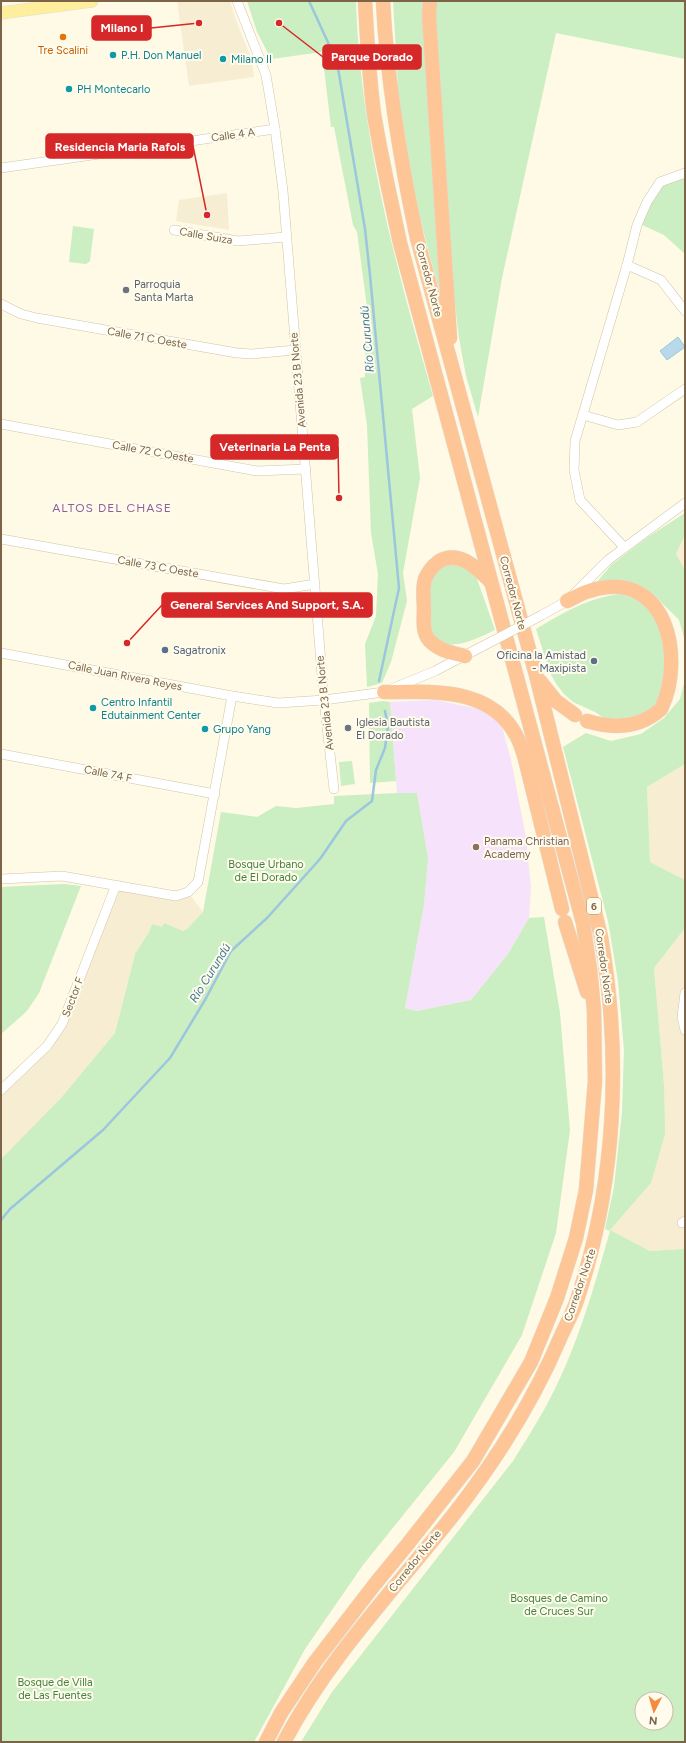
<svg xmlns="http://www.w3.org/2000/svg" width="686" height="1743" font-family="Figtree,sans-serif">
	<rect width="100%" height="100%" fill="#fefae5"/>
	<g fill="#f7edd3">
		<path d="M177 1H230L239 28 252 60 254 77 189 86Z"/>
		<path d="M227 193 229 230 176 221 179 200Z"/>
		<path d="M685 535V570L676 554Z"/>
		<path d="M685 764V880L650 862 647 787Z"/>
		<path d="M116 885 176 896 188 892 203 912 187 929 183 931 164 923 162 928 152 924 149 932 135 954 115 1033 61 1098 1 1159V1090L62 1024Z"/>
		<path d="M685 928V1248L682 1249 650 1251 610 1230 651 1183 664 1085 654 968Z"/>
	</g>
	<path fill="#f7e2fb" d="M436 700 479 709 501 723 511 760 526 837 531 888 529 918 508 954 471 1000 417 1011 405 1008 424 905 428 858 417 794 397 793 390 702Z"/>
	<g fill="#cbeec2" fill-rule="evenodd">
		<path d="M247 1H356C360 135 396 268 433 396L412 409 420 478 403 573 407 601 391 662 382 683 367 687 365 644 376 616 378 574 371 533 367 425 360 378 365 377V347L372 345 357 232 353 225 334 127H331L322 52 271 59 257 32Z"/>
		<path d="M393 1H425L440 294 417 207 399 102Z"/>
		<path d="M437 1H685V59L556 33 502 278 478 417 466 376 459 338 450 261 434 20Z"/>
		<path d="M685 175V254L664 235 640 224 662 184Z"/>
		<path d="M73 226 94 229 90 261 86 264 69 262Z"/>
		<path d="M685 513V535L676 554 685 570V641L679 620 653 594 626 583 593 587 611 565 648 537Z"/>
		<path d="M453 564 463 566 476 576 495 630C478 638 443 657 432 632 429 626 431 617 431 610 430 599 428 587 433 577 437 569 444 565 453 564Z"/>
		<path d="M621 594 645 602 676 642 677 650V659L663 699 646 712 634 717 611 720 604 718 595 712 573 702 564 694 557 685 550 673 536 629C563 613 589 597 621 594Z"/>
		<path d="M685 680V764L647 787 650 862 685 880V928L654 968 664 1085 665 1134 651 1183 610 1230 650 1251 682 1249 685 1248V1742H301L332 1692 513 1461C530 1434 547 1407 560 1378 582 1331 596 1280 610 1231L605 1229 614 1187 622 1112 624 1050 618 981 608 921 563 747 586 733 611 741 641 734 664 718 680 699ZM642 1699H666V1723H642Z"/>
		<path d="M383 701 390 702 396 781 370 783 369 703Z"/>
		<path d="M352 761 355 784 341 786 339 762Z"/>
		<path d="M397 793H417L428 858 424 905 405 1008 417 1011 471 1000 508 954 529 918 544 917 560 1013 570 1130 556 1233 522 1335 454 1452 363 1565 305 1649 254 1742H1V1159L61 1098 115 1033 135 954 149 932 152 924 162 927 164 923 183 931 187 929 203 912 221 812 257 817 276 806 296 808 334 804V796Z"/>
		<path d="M64 884 81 886 39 993 27 1011 1 1034V887Z"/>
	</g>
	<path fill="#b7d9ea" stroke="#9cc6dd" d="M678 337 685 347 667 360 660 351Z"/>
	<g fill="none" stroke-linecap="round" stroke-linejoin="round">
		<g stroke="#9cc6dd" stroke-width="2.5">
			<path d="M309 1 337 62 365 229 370 275 399 588 379 681"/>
			<path d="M1 1220 10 1209 103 1130 170 1058 205 1000 231 951 267 918 320 859 346 821 372 801 376 770 385 748 388 726 385 711"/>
		</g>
		<g stroke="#d2c3a9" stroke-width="10">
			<g id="minor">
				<path d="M237 1 266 75 275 129 283 191 324 700 334 789"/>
				<path d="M1 168 275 129"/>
				<path d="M174 230 238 241 286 237"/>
				<path d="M627 265 637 225 647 202 660 182 685 173"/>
				<path d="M1 304 21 314 37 318 237 353 252 354 295 350"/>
				<path d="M583 415 618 425 637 422 685 389"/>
				<path d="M1 424 257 471 306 469"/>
				<path d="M1 539 284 589 315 584"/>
				<path d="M624 547 580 500 574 470 575 441 627 265 661 280 685 311"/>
				<path d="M542 615 567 601 608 560 685 503"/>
				<path d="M1 653 232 696 278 703 324 700 384 692 435 671 483 646"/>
				<path d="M1 754 215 794"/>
				<path d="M1 879 62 876 176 896 188 892 198 882 232 696"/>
				<path d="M685 993 682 1017 685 1030"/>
				<path d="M1 1090 47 1046 62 1024 116 885"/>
				<path d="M682 1223 685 1221"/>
			</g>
		</g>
		<g stroke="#e2ddd7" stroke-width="13">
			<path id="major" d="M1 13 92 1"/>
		</g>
		<g stroke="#e2ddd7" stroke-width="15">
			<g id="highway">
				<path d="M430 1 429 16 450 338"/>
				<path d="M567 601C574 598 581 593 589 591 666 566 686 657 661 709 640 728 614 729 587 721"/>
				<path d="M465 656C452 653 438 650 429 640 422 631 424 620 424 610 424 600 422 589 425 579 428 572 433 566 438 562 459 549 477 568 491 582"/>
				<path d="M540 681 556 701 575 715"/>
				<path d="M384 692C433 692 493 686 518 739 521 745 523 752 525 759L562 909"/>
				<path d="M565 922 587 992"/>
				<path d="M266 1742 281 1713 315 1662 375 1584 407 1545 473 1461 531 1362 557 1298 576 1238 586 1190 595 1081 594 1010 590 969 583 923 400 243C391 200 381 157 374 114 369 77 367 39 365 1"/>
				<path d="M284 1742C328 1658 396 1588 454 1514 497 1459 534 1400 561 1336 566 1325 572 1314 576 1303 616 1185 622 1059 601 937L536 675 417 238C400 159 387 81 383 1"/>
			</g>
		</g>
		<use href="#minor" stroke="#fff" stroke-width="9"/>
		<use href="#major" stroke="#ffee9b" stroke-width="12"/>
		<use href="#highway" stroke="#fec696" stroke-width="14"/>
		<g stroke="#d2c3a9" stroke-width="10" stroke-linecap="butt">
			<path id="minor-bridge" d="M483 646 542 615"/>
		</g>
		<use href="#minor-bridge" stroke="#fff" stroke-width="9"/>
	</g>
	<circle fill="#e8710a" stroke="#fffced" stroke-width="1.5" cx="63" cy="37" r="4"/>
	<g fill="#0f9aa8" stroke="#fffced" stroke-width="1.5">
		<circle cx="113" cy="55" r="4"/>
		<circle cx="223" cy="59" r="4"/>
		<circle cx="69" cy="89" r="4"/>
		<circle cx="93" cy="708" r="4"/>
		<circle cx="205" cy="729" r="4"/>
	</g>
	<g fill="#6b7280" stroke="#fffced" stroke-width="1.5">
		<circle cx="126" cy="290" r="4"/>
		<circle cx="348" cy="728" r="4"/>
	</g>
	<g fill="#5c6f8a" stroke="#fffced" stroke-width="1.5">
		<circle cx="165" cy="650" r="4"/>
		<circle cx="594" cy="661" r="4"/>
	</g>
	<circle fill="#8d6e63" stroke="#fffced" stroke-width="1.5" cx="476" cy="847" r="4"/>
	<g text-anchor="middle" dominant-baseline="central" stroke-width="4" stroke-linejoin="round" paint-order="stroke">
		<rect fill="#fffced" stroke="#a39279" stroke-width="1" x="587" y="898" width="14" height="16" rx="3"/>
		<g font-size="10" font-weight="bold" fill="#7b6447">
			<text x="594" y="906">6</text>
		</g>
		<g font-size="11" fill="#c56008" stroke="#fffced">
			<text x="63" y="50">Tre Scalini</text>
		</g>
		<g font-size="11" fill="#0d838f" stroke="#fffced" text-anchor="start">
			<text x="121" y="55">P.H. Don Manuel</text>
			<text x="231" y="59">Milano II</text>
			<text x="77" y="89">PH Montecarlo</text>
			<text x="101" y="702">Centro Infantil<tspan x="101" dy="13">Edutainment Center</tspan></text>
			<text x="213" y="729">Grupo Yang</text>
		</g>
		<g font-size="11" fill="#7b6447" stroke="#fffced">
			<text transform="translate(233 135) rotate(-8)">Calle 4 A</text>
			<text transform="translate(206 236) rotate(10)">Calle Suiza</text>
			<text transform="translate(429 280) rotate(75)">Corredor Norte</text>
			<text transform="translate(147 338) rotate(10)">Calle 71 C Oeste</text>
			<text transform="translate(298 380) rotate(-95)">Avenida 23 B Norte</text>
			<text transform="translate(153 452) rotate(10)">Calle 72 C Oeste</text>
			<text transform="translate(158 567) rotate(10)">Calle 73 C Oeste</text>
			<text transform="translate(513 593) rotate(75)">Corredor Norte</text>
			<text transform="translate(125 676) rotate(11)">Calle Juan Rivera Reyes</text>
			<text transform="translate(325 703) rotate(-96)">Avenida 23 B Norte</text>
			<text transform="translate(108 774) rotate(11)">Calle 74 F</text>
			<text transform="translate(604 966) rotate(82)">Corredor Norte</text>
			<text transform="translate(73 997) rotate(-69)">Sector F</text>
			<text transform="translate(580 1285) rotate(-71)">Corredor Norte</text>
			<text transform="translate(415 1561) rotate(-51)">Corredor Norte</text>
		</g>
		<g font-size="11" fill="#5b616d" stroke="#fffced" text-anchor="start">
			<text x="134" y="284">Parroquia<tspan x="134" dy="13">Santa Marta</tspan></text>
			<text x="356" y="722">Iglesia Bautista<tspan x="356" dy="13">El Dorado</tspan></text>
		</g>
		<g font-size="11" fill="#4e5e75" stroke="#fffced" text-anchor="start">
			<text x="173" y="650">Sagatronix</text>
			<text x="586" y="655" text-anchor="end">Oficina la Amistad<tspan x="586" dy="13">- Maxipista</tspan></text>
		</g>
		<g font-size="11" fill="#785e54" stroke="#fffced" text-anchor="start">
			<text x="484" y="841">Panama Christian<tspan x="484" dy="13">Academy</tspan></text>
		</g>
		<g font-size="11" fill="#44823d" stroke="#fffced">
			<text x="266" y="864">Bosque Urbano<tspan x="266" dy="13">de El Dorado</tspan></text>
			<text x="559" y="1598">Bosques de Camino<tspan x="559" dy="13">de Cruces Sur</tspan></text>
			<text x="55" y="1682">Bosque de Villa<tspan x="55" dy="13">de Las Fuentes</tspan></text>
		</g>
		<g font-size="12" font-style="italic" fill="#417898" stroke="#fffced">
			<text transform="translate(367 339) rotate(-95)">Río Curundú</text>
			<text transform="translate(210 973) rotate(-58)">Río Curundú</text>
		</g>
		<g font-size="12" letter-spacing="1" fill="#8f5e97" stroke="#fffced">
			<text x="112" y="508">ALTOS DEL CHASE</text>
		</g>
	</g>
	<path fill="none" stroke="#d62828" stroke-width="1.5" d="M199 23L151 28M279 23L323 57M207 215L193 146M339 498L338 447M127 643L162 605"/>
	<g fill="#d62828" stroke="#fffced" stroke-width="1.5">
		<circle cx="199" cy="23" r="4"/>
		<circle cx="279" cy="23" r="4"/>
		<circle cx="207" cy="215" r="4"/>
		<circle cx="339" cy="498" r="4"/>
		<circle cx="127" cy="643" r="4"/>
	</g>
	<g fill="#d62828" stroke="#d62828" stroke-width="1.5">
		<rect x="92" y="16" width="59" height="24" rx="4"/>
		<rect x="323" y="45" width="98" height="24" rx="4"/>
		<rect x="46" y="134" width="147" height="24" rx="4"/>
		<rect x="211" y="435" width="127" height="24" rx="4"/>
		<rect x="162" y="593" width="210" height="24" rx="4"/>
	</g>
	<g font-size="12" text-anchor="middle" font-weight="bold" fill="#fff">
		<text x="122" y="32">Milano I</text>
		<text x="372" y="61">Parque Dorado</text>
		<text x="120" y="151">Residencia Maria Rafols</text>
		<text x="275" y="451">Veterinaria La Penta</text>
		<text x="267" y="609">General Services And Support, S.A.</text>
	</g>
	<rect width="686" height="1743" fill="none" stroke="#7b6447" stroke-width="4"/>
	<g transform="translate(654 1711) rotate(185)"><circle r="19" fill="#fffced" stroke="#cabfab"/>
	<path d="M0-3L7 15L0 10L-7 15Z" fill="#f48b3e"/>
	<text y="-6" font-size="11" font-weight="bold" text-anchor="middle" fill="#7b6447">N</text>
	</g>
</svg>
